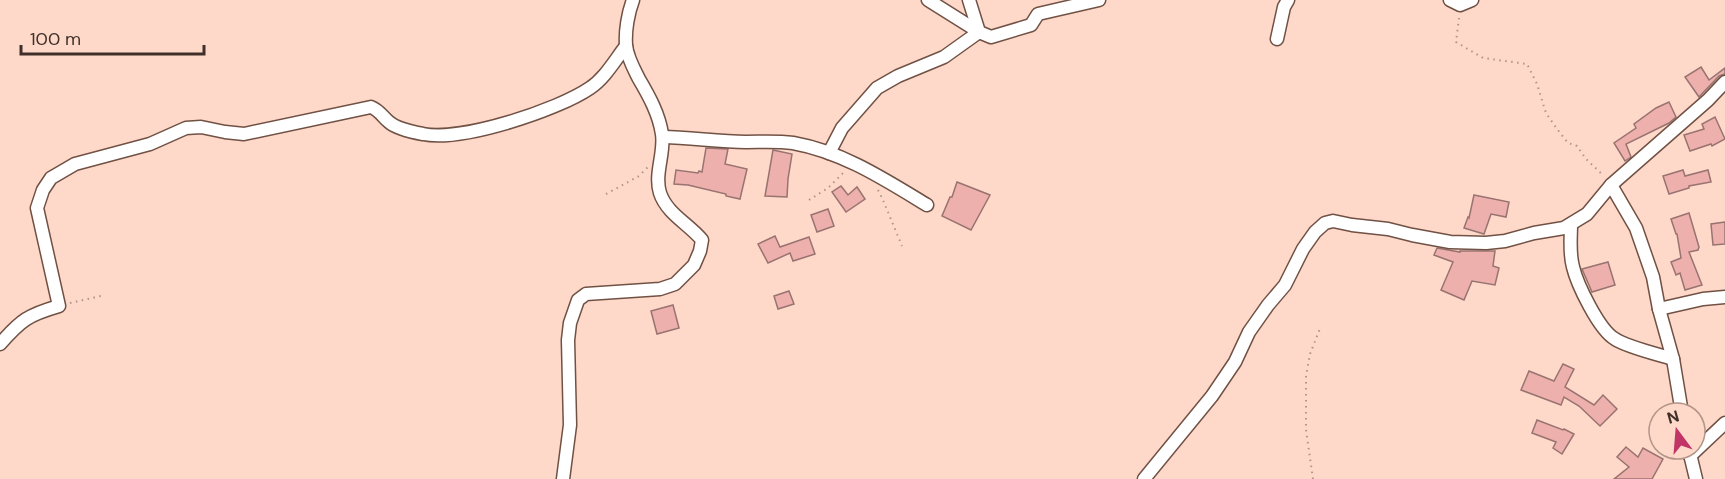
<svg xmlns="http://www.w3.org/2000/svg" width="1725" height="479" font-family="'DM Sans',sans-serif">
	<rect width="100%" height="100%" fill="#fed8c9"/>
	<g fill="#eeb0ac" stroke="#987370" stroke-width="1.5">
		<path d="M1701 67 1709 80 1725 68V74L1719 76 1699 97 1685 77Z"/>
		<path d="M1669 102 1676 117 1669 123 1626 144 1631 157 1625 161 1614 143 1636 128 1634 124 1656 108Z"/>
		<path d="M1715 117 1725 139 1712 146 1711 144 1690 151 1684 135 1704 129 1702 124Z"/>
		<path d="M706 148 728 149 725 164 747 169 740 199 726 196V194L688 185 674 184 676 170 698 173 699 171 702 172Z"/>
		<path d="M773 150 792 154 788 179 787 197 765 196Z"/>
		<path d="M1683 170 1685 176 1708 170 1711 182 1689 186V188L1669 194 1663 176Z"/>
		<path d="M957 182 990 195 971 230 942 216 950 197H952Z"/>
		<path d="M841 186 848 195 857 187 865 199 846 212 832 192Z"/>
		<path d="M1474 195 1509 202 1506 217 1491 214 1484 234 1464 228 1468 217 1469 218Z"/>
		<path d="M828 209 834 226 817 232 811 215Z"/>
		<path d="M1689 213 1699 247 1698 250 1689 252 1702 285 1685 290 1680 273 1676 275 1671 262 1681 258 1677 234H1676L1671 219Z"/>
		<path d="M1725 222V244L1713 245 1711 224Z"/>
		<path d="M775 236 780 247 809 237 815 254 793 261 790 253 768 263 758 244Z"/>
		<path d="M1437 248 1460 252V251H1495L1493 266 1499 268 1495 285 1472 281 1464 300 1441 290 1453 262 1434 255Z"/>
		<path d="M1608 262 1615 285 1592 292 1582 269Z"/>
		<path d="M789 291 794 304 778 309 774 296Z"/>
		<path d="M673 305 679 328 657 334 651 311Z"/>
		<path d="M1563 364 1574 369 1565 387 1594 405 1603 395 1617 409 1600 426 1579 406 1564 397 1561 405 1521 390 1529 371 1554 381Z"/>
		<path d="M1537 420 1563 430 1564 429 1574 434 1562 454 1553 448 1556 442 1532 433Z"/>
		<path d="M1626 447 1638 457 1643 448 1663 459 1652 479H1614L1629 467 1617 457Z"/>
	</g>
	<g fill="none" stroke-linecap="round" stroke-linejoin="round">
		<g stroke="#705144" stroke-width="15">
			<g id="minor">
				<path d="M928 0 979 32"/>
				<path d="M969 0 979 32"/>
				<path d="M1450 0 1460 5 1472 0"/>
				<path d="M1277 39 1284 7 1288 0"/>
				<path d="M663 137C690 138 718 141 746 142 762 142 777 141 793 143 843 152 884 179 927 205"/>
				<path d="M829 153 842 128 877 88 898 76 944 57 979 32 991 37 1031 25 1038 14 1099 0"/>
				<path d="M1611 185 1636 228 1653 277 1659 309 1673 359 1682 413"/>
				<path d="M1571 224C1571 238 1569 253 1573 267 1577 284 1599 330 1615 339 1627 347 1657 354 1673 359"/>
				<path d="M1659 309 1703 299 1725 297"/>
				<path d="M0 344C21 320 28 315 59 306L37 208 43 190 51 178 75 164 150 144 186 128 201 127 225 132 244 134 371 107C379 110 383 117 389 122 397 129 412 132 423 134 461 142 558 110 590 88 605 78 615 60 626 46"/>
				<path d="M1689 450 1696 479"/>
				<path d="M1690 456 1725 423"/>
				<path d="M563 479 570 425 568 340 570 323 578 300 586 294 660 289 675 284 694 265 700 251 702 240C689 224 667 214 660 193 654 174 665 153 662 134 659 114 649 96 639 79 634 69 627 57 626 45 625 31 628 13 633 0"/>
				<path d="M1144 479 1212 396 1235 362 1249 332 1268 305 1285 285 1303 249 1315 232 1325 223 1333 221 1352 225 1388 229 1412 235 1450 242 1486 243 1505 241 1534 233 1564 228 1587 214 1611 185 1708 100 1725 82"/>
			</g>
		</g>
		<g stroke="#b19589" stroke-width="2" stroke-dasharray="1.5 4.5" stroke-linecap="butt">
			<path d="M1459 18 1456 42 1483 58 1527 64 1537 84 1546 113 1557 129 1568 143 1577 146 1586 159 1604 176"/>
			<path d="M878 190 883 200 902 246"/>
			<path d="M606 194 639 176 648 167"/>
			<path d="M809 200 828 188 843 173"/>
			<path d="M70 303 105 295"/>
			<path d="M1313 479 1306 430V376L1310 354 1321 326"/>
		</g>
		<use href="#minor" stroke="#fff" stroke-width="12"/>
	</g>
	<g transform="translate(1677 431) rotate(344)"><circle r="28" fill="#fed8c9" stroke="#b29589" stroke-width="1.5"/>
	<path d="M0-4.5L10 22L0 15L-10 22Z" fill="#c13466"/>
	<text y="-9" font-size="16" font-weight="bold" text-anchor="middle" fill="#3f302a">N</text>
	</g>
	<path d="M21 45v9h183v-9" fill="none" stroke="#3f302a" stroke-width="3"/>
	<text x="30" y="45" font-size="18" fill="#3f302a" stroke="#fed8c9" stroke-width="4.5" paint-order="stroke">100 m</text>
</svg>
